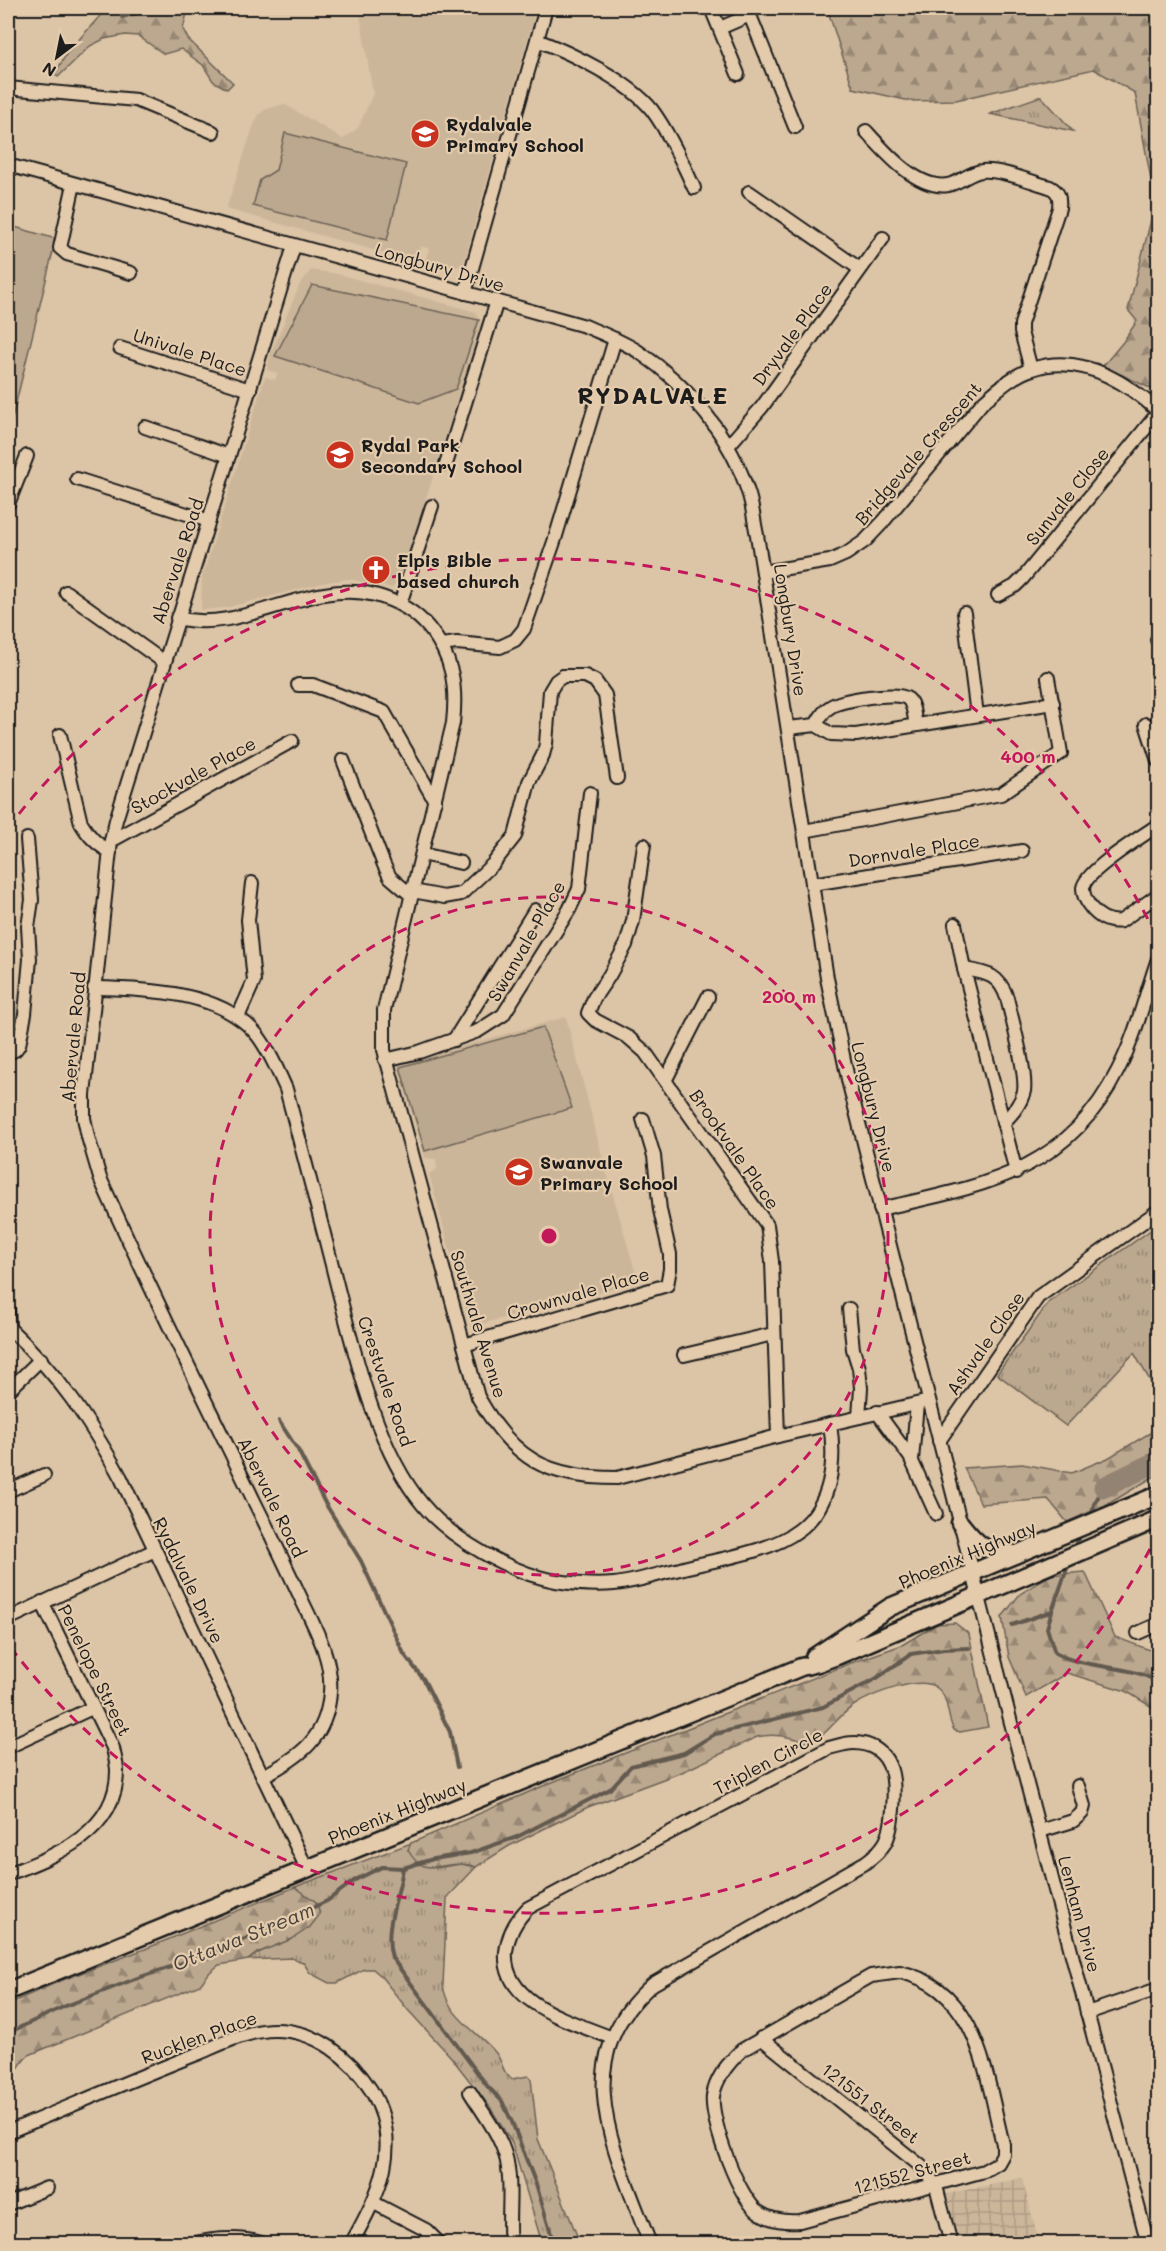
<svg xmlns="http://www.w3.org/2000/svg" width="1166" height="2251" font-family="Mali,sans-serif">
	<defs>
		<pattern id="industrial-grid" width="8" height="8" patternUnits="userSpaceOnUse" patternTransform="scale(1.5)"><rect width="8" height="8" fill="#ccb69a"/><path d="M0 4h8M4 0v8" fill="none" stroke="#af9c84"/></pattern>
		<pattern id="grass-tufts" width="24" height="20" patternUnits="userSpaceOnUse" patternTransform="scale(1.5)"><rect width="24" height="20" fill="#bca88f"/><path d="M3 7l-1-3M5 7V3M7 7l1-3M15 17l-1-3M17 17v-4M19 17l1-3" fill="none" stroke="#988874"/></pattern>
		<pattern id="forest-firs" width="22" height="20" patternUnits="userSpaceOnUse" patternTransform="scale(1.5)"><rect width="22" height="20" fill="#bca88f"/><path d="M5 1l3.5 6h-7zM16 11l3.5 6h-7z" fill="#988874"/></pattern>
	</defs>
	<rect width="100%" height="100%" fill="#dcc4a6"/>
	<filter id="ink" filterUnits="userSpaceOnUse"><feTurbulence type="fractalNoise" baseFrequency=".0167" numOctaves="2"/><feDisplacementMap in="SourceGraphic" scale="12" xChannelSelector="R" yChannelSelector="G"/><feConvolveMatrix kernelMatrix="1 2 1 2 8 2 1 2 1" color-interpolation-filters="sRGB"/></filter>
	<g filter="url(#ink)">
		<g fill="#ccb69a">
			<path d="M359 8H527L534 17 463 265 445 270 424 264 429 249 421 246 416 262 226 209 253 127 259 115 264 110 284 104 343 139 358 128 373 94Z"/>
			<path d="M311 270 338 274 476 312 481 324 401 578 392 588 349 579 327 582 225 608 201 610 202 578 265 377 275 380 277 373 267 370 270 355 300 284Z"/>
			<path d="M566 1017 606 1171 638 1281 471 1327 429 1174 437 1169 436 1159 425 1158 397 1064Z"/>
		</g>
		<path fill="url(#industrial-grid)" d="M1022 2178 1039 2243H959L947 2194Z"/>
		<g fill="url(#grass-tufts)" stroke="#6c6256" stroke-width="1.5">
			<path d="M1041 96 1073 131 990 114Z"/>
			<path d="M1158 1225V1394L1134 1353 1066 1426 997 1374 1049 1302Z"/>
			<path d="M411 1843 408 1850 436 1868 461 1864 476 1867 447 1898 443 1985C447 2016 476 2030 495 2052 503 2061 501 2072 512 2079L528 2076 531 2079 538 2139 580 2243H542L512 2143 490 2107 451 2057 408 2010 380 1975 373 1969H364L337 1983H329L310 1973 303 1962 291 1958 248 1960C266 1946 290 1941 310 1927L316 1902 295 1887Z"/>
		</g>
		<g fill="url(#forest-firs)" stroke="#6c6256" stroke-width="1.5">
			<path d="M107 8H196L187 13 183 29 188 39 233 83 227 89 213 81 203 65 181 49 164 54 138 36 125 35 104 39 90 46 58 77 55 74 67 53Z"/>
			<path d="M827 8H1158V388L1156 391 1103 366 1123 342 1137 321 1128 310 1152 216V185L1135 93 1094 69 956 100 910 101 853 88Z"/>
			<path d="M1158 1428V1474L1110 1503 1067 1522 1048 1499 981 1504 964 1468 1022 1464 1072 1473 1108 1458Z"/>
			<path d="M1085 1572 1115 1637 1158 1653V1711L1126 1691 1067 1673 1026 1697 1009 1657 1002 1617 1020 1594 1050 1575Z"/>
			<path d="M955 1623 969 1634 988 1727 960 1732 954 1730C946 1717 950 1698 937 1688 921 1674 870 1695 853 1706 838 1716 827 1735 811 1743 792 1738 776 1732 757 1737L682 1772 588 1807 509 1846 476 1867C472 1866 467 1864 462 1864 439 1863 423 1878 408 1850L411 1843 550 1783 851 1663 902 1645 937 1624Z"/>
			<path d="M295 1887 316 1902 320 1914 310 1927 292 1939 257 1953 248 1960 219 1965 210 1972 200 1985 29 2055C17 2065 17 2075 8 2086V2004L60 1981 145 1949Z"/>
		</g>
		<g fill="#bca88f" stroke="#6c6256" stroke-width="1.5">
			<path d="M285 133 406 164 387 240 253 206 260 180 276 170Z"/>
			<path d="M8 225 56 239 9 431 8 430Z"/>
			<path d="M312 285 479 320 456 389 419 403 275 356Z"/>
			<path d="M543 1027 572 1108 425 1151 400 1067Z"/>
		</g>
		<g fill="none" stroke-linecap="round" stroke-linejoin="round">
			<g stroke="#635a50" stroke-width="4">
				<path d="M122 17 154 8"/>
				<path d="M279 1421 298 1450 325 1503 361 1561 404 1654 424 1680 450 1732 457 1767"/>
				<path d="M1092 1514 1094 1504 1104 1487"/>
				<path d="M1075 1545 1078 1539"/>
				<path d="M1052 1611 1047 1628 1055 1653C1087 1670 1126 1663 1158 1682"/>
				<path d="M1012 1625 1052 1611 1068 1566"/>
				<path d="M403 1868C399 1899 383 1927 392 1958L488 2087 502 2101 512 2122 537 2187 554 2244"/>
				<path d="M8 2033 63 2007 135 1979 218 1951 271 1927 327 1901 355 1880 382 1867 403 1868 433 1859 471 1853 517 1837 610 1789 631 1766 684 1753 715 1734 823 1707 877 1678 911 1654 944 1649 969 1648"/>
			</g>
			<path stroke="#938372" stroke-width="21" d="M1104 1487 1158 1461"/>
			<g stroke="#1c1c1c" stroke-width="16">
				<g id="minor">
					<path d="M711 8 738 74"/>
					<path d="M747 8 795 127"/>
					<path d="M720 28 750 15"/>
					<path d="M537 40C571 53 629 81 652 110 669 133 682 161 694 188"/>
					<path d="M8 88 136 100 213 132"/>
					<path d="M866 131C884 151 917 190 948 185 960 183 970 172 982 171 1000 169 1032 182 1050 187 1059 192 1060 197 1059 208L1021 324V332L1031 369"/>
					<path d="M8 165 585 326C603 334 622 341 639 352 689 386 731 436 749 495 753 508 754 522 757 535L827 978 849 1084 1011 1723 1148 2244"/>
					<path d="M74 184 60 248 67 254 131 273"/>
					<path d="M749 192 860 269"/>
					<path d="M465 293 546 8"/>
					<path d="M120 348 250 390"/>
					<path d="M145 427 229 456"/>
					<path d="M728 446 762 407 883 238"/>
					<path d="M446 464 497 301"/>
					<path d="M77 479 209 521"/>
					<path d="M8 504 27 456"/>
					<path d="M763 572 830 561 846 554 865 541 883 522 982 403C997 390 1013 375 1032 369 1080 353 1125 381 1158 411"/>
					<path d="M66 592 164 662"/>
					<path d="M998 595 1015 586 1023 578 1158 413"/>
					<path d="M400 604 432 506"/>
					<path d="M964 613 977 715"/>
					<path d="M177 618C244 635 307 578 375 595 397 601 415 611 429 628 453 657 457 687 453 723L384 1010V1050L478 1397C513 1459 546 1478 617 1478L778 1436 929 1401"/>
					<path d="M1157 640 1158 641"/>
					<path d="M441 645 457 643 500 647 515 640 524 629 555 539 615 339"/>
					<path d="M298 685H313L384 712 435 801"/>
					<path d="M1146 724 1158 761"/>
					<path d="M816 725C819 719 823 711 830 707 840 700 898 690 908 699 914 705 914 717 916 725"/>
					<path d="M788 728 816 725 831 734 856 735 1053 703"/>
					<path d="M60 735 81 823C89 837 97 844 110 852"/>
					<path d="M343 760 384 865 390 877 412 896"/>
					<path d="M1158 825C1143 836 1085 871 1083 888 1083 896 1087 903 1092 909 1100 918 1109 923 1121 921L1158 895"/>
					<path d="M804 831 1001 794 1061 753 1048 678"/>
					<path d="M111 841 292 741"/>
					<path d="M644 845 633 921 626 945 609 976 594 998 588 1013 595 1020 629 1038 645 1052 767 1225 772 1261 778 1436"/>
					<path d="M422 854 461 863"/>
					<path d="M812 884 1022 851"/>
					<path d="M413 891 444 897 461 894 493 864 515 836 529 782 543 755 546 744 550 691 556 681 563 676H585L595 681 605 695 617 778"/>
					<path d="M955 924 964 969 1016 1172"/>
					<path d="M964 969C987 973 999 974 1007 998 1012 1019 1027 1073 1024 1091 1021 1104 1012 1114 1003 1123"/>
					<path d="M94 988C146 989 223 991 258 1036 270 1052 278 1071 286 1089 303 1153 320 1217 336 1281 354 1351 376 1450 423 1505 452 1540 511 1573 556 1581 575 1584 594 1586 614 1584 635 1582 658 1574 680 1569 716 1559 769 1553 799 1530 832 1505 836 1462 830 1424"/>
					<path d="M238 1017 254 981 248 920 252 883"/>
					<path d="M454 1040 535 910"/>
					<path d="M8 1053 15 1050 19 1045 25 1014 30 959 28 927 32 900 27 839"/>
					<path d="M385 1060 419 1052 478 1031 503 1015 569 910 579 889 590 793"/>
					<path d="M666 1079 708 997"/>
					<path d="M880 1209C981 1186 1067 1173 1118 1070 1136 1035 1145 996 1158 959"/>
					<path d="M8 1309 9 1328"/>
					<path d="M849 1309 853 1349 859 1368 861 1388 859 1417"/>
					<path d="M8 1327C58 1374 88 1418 121 1478L307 1869"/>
					<path d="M464 1345 667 1285 670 1269V1254L660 1210 654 1156 643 1119"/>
					<path d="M684 1355 773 1334"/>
					<path d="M8 1391 41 1359"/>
					<path d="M877 1412 910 1457 936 1514"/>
					<path d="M939 1441 1038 1297 1158 1211"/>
					<path d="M912 1460 917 1404"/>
					<path d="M8 1491 44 1475"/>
					<path d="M8 1619 155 1550"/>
					<path d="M1138 1633 1158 1624"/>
					<path d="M8 1747 92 1708"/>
					<path d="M263 1776C300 1757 327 1738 330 1692 333 1657 313 1625 299 1594 285 1564 270 1533 255 1503 203 1395 149 1288 100 1178L88 1137 84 1118V1095L111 841 116 820 294 246"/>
					<path d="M1040 1831 1073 1821 1082 1813 1084 1806 1078 1786"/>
					<path d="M8 1874C55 1856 117 1832 117 1771 117 1763 114 1755 113 1748L42 1602"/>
					<path d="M900 1972C980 1989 986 2079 1003 2144V2154L998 2163 984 2171 800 2221C785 2222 772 2221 760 2213 739 2201 710 2120 713 2096 716 2077 729 2062 742 2050L855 1985 871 1976Z"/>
					<path d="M1087 2013 1158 1989"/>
					<path d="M612 2038C574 2022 502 2005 506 1952 508 1934 515 1921 528 1908L829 1748C843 1744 856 1740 870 1746 878 1749 886 1757 889 1765 897 1781 894 1827 885 1843 880 1851 873 1857 866 1862L653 1984C563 2061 617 2154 650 2244"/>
					<path d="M761 2038 922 2167 936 2186 951 2244"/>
					<path d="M470 2092C484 2115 505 2140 508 2168 512 2193 507 2218 510 2244"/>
					<path d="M8 2132C71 2106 133 2079 197 2054 221 2044 248 2030 275 2030 316 2030 350 2057 371 2090 404 2145 379 2194 351 2244"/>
					<path d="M374 2203 426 2230 440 2244"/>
					<path d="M8 2204 47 2188"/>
					<path d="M191 2244C216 2238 240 2236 265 2244"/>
				</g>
			</g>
			<g stroke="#1c1c1c" stroke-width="21">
				<g id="major">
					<path d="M960 1523C978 1546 986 1553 1016 1554"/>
					<path d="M814 1657 890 1607 1158 1495"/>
					<path d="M8 1991 801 1667 818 1663 837 1656 1158 1519"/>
				</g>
			</g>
			<use href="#minor" stroke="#e4cbac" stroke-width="12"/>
			<use href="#major" stroke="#e4cbac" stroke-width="16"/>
		</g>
	</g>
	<g fill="none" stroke="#c2185b" stroke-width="3" stroke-dasharray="10 8">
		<circle cx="549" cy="1236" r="339"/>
		<path d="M1158 1533A678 678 0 0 1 8 1644M8 828A678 678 0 0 1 1158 939"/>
	</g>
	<defs>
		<g id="school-disc" transform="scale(1.5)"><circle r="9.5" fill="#c8321e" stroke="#e4cbac"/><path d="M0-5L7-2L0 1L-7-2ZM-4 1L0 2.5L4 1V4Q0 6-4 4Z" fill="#fff"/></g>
		<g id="church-disc" transform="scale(1.5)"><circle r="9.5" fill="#c8321e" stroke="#e4cbac"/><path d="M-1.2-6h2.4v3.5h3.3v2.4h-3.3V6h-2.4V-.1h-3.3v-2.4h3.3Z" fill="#fff"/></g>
	</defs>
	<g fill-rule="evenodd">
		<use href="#school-disc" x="425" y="134"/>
		<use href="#school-disc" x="340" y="455"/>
		<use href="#church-disc" x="376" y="570"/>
		<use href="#school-disc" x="519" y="1172"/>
	</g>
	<g text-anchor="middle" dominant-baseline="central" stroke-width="4.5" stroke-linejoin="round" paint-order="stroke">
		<g font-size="18" font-weight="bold" fill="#1c1c1c" stroke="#e4cbac" text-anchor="start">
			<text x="446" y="124">Rydalvale<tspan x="446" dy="21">Primary School</tspan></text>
			<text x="361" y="445">Rydal Park<tspan x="361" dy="21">Secondary School</tspan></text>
			<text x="397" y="560">Elpis Bible<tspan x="397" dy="21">based church</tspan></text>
			<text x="540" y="1162">Swanvale<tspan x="540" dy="21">Primary School</tspan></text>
		</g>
		<g font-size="18" fill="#1c1c1c" stroke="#e4cbac">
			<text transform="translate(440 267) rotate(16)">Longbury Drive</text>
			<text transform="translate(792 334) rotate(-54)">Dryvale Place</text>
			<text transform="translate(190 352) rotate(18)">Univale Place</text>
			<text transform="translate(918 453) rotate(-49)">Bridgevale Crescent</text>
			<text transform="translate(1067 496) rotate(-51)">Sunvale Close</text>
			<text transform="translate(177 561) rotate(-72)">Abervale Road</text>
			<text transform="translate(791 630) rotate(81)">Longbury Drive</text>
			<text transform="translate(193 775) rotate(-29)">Stockvale Place</text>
			<text transform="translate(914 850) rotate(-9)">Dornvale Place</text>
			<text transform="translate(526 941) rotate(-60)">Swanvale Place</text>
			<text transform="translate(73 1037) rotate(-85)">Abervale Road</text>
			<text transform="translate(874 1107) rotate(76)">Longbury Drive</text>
			<text transform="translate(735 1149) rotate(55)">Brookvale Place</text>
			<text transform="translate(578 1293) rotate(-16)">Crownvale Place</text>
			<text transform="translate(479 1324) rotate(73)">Southvale Avenue</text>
			<text transform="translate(985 1343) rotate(-55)">Ashvale Close</text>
			<text transform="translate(386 1381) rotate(71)">Crestvale Road</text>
			<text transform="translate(272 1497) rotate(64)">Abervale Road</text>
			<text transform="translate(967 1554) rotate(-23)">Phoenix Highway</text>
			<text transform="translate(189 1580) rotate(64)">Rydalvale Drive</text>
			<text transform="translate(95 1670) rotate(64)">Penelope Street</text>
			<text transform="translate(768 1761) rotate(-28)">Triplen Circle</text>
			<text transform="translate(397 1811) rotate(-22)">Phoenix Highway</text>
			<text transform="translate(1080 1914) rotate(75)">Lenham Drive</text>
			<text transform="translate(199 2037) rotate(-20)">Rucklen Place</text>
			<text transform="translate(871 2103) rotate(38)">121551 Street</text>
			<text transform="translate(912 2172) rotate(-15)">121552 Street</text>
		</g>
		<g font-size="20" font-style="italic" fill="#46403a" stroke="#e4cbac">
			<text transform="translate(243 1936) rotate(-22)">Ottawa Stream</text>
		</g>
		<g font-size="24" font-weight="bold" letter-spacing="1.5" fill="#1c1c1c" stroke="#e4cbac">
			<text x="653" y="394">RYDALVALE</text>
		</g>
	</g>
	<circle cx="549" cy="1236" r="9" fill="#c2185b" stroke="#e4cbac" stroke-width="3"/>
	<g font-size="18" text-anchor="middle" font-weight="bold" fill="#c2185b" stroke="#e4cbac" stroke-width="4.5" stroke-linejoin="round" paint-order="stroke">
		<text x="1028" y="763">400 m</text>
		<text x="789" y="1003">200 m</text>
	</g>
	<rect width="1166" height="2251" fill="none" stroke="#e4cbac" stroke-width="30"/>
	<rect x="15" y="15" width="1136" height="2221" fill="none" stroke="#1c1c1c" stroke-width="2" filter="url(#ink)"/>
	<g transform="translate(57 57) rotate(212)" stroke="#e4cbac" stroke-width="4.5" paint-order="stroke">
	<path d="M0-4.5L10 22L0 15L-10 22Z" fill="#1c1c1c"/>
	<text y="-9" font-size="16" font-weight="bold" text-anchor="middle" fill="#1c1c1c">N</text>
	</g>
</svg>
